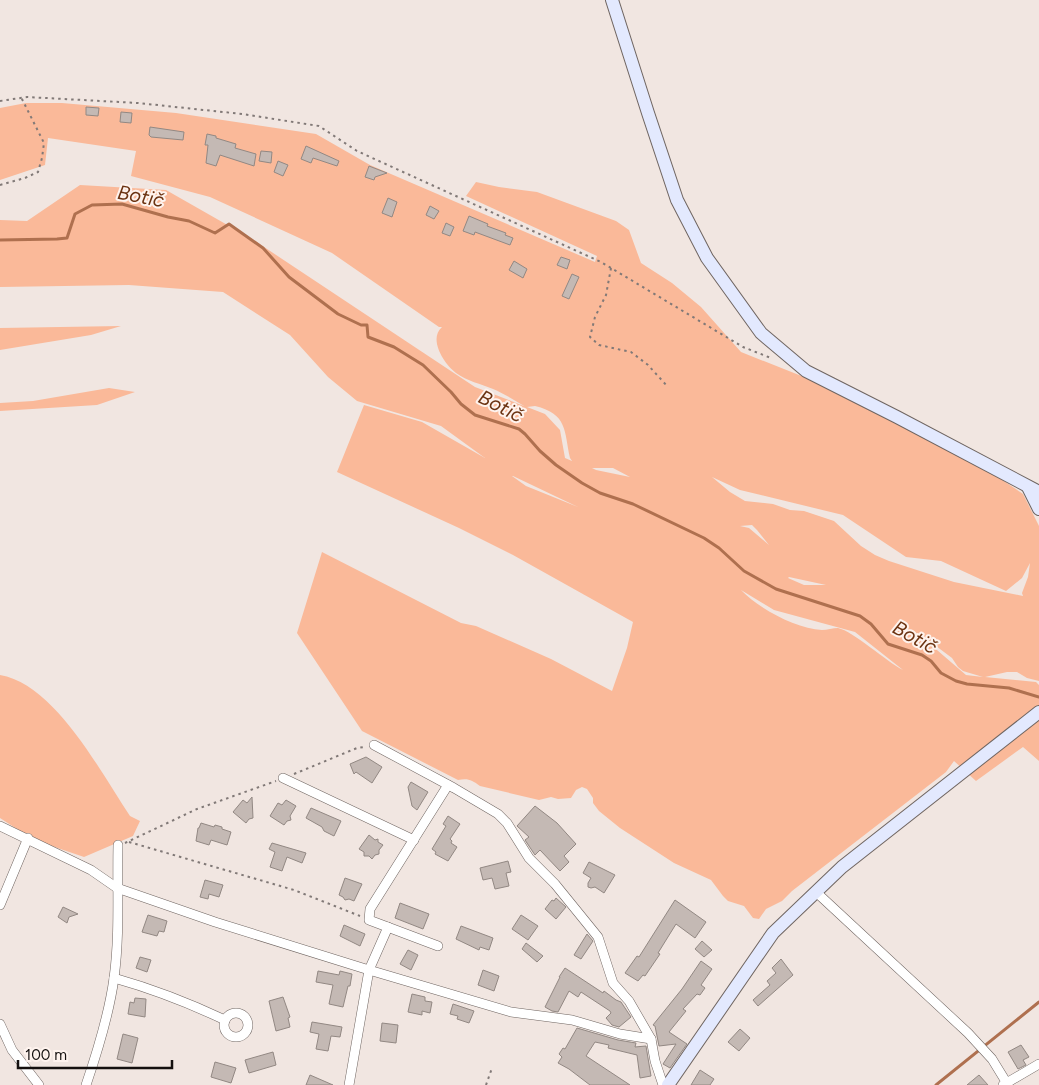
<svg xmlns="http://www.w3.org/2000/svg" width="1039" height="1085" font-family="Figtree,sans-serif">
	<rect width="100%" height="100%" fill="#f1e6e1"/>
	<g fill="#fab999" fill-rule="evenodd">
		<path d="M26 103H62L176 113 316 134 370 165 595 262 597 256 466 196 476 182 499 187 537 192 616 221 629 230 641 263 672 283 701 307 741 352 809 379 962 457 1001 479 1023 494 1039 526V681L1027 678 1017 672H1007L985 677 1036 682 1039 685V761L1023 747 976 781 954 761 946 772 792 891 782 901 766 909 759 919 753 918 744 906 728 901 723 896 711 880 674 863 620 828 599 811 593 803V798L587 789 582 787 576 790 571 798 558 799 551 797 539 800 480 786C472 780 468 778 458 780L362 731 297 633 322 552 461 623 476 626 551 659 612 691 627 648 633 622 513 555 459 528 337 472 364 405 422 422 485 458 441 426 357 401 328 377 290 335 223 292 129 285 0 287V220L27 221 80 185 166 190 252 239 475 387 524 406C514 400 503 393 493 389 481 384 467 381 456 373 444 364 428 339 442 327H439L332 253 210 197 131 176 136 151 48 138 45 165 0 180V108ZM535 406C568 414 564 431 570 458L572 461 565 458 560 430 545 414 527 407ZM592 468H613L630 477 596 470ZM512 476H513L578 507 526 486ZM712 477 740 490 843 515 906 557 941 561 1006 591 1022 578 1030 563 1028 577 1022 593 1023 596 954 582 889 561 875 555 861 546 834 521 804 511 790 510 773 504 745 501 730 492ZM752 525 757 530 769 545 749 528 740 526ZM788 578 789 577 826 585H804ZM741 590 774 610 855 632 903 670C887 662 853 631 838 628 833 628 827 630 822 630 796 629 758 608 741 590ZM909 629 928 640 952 658 958 667 963 671 983 677 966 675 930 644Z"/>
		<path d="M121 326 91 335 0 350V328Z"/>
		<path d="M109 388 135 392 97 405 0 411V403L33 401Z"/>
		<path d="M0 675C55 684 101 773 130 816L140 821 133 836 84 857 34 840 0 818Z"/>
	</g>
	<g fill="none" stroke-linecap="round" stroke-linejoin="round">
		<g stroke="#af704f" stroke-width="3">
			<path d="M0 240 57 239 67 238 75 214 92 205 122 204 168 217 189 221 215 233 229 224 263 248 289 277 338 314 361 325H367L368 337 394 347 423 365 451 392 461 404 475 415 519 429 525 434 540 451 556 465 582 483 600 493 633 504 704 538 719 548 744 571 776 589 860 616 871 624 888 644 922 655 931 661 941 673 956 681 967 684 1009 688 1039 697"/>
			<path d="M936 1085 1039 1002"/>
		</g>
	</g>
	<g fill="#c4b9b4" stroke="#928883">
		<path d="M86 107 99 108 98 116 86 115Z"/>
		<path d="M121 112 132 113 131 123 120 122Z"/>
		<path d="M150 127 184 132 183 140 151 137 149 135Z"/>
		<path d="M207 134 216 136V138L236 144 235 148 256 154 254 166 220 155 216 166 206 163 208 145H205Z"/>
		<path d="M306 146 339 161 337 166 313 158 311 163 301 159Z"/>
		<path d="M261 151 272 152 271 163 259 161Z"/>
		<path d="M278 161 288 165 283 176 274 172Z"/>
		<path d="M369 166 387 173 375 177 374 180 365 177Z"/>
		<path d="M388 198 397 202 392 217 382 213Z"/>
		<path d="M430 206 439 211 434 219 426 215Z"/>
		<path d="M469 216 488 224 487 226 506 233 505 235 513 238 510 245 475 232 474 235 463 231Z"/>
		<path d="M446 223 454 227 450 236 442 233Z"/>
		<path d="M561 257 570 260 567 269 557 265Z"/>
		<path d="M514 261 527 269 523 278 509 270Z"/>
		<path d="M572 274 579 277 569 299 562 296Z"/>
		<path d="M366 757 382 767 372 783 356 772 354 774 350 764Z"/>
		<path d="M411 782 428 792 417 810 412 806 408 787Z"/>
		<path d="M252 797 253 818 249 819 246 823 233 812 243 800 247 803Z"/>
		<path d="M286 800 296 806 290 816 291 820 287 821 284 825 270 816 278 803 282 805Z"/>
		<path d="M535 806 557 823 576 844 564 856 569 862 560 871 540 850 535 855 525 840 529 837 517 826Z"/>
		<path d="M311 808 341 821 334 836 324 831 322 827 306 818Z"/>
		<path d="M448 816 460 824 450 839 452 841 451 843 457 847 448 861 435 854 436 852 432 849 446 826 443 824Z"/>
		<path d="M201 823 214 827 215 825 222 827V829L231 832 227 845 211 840 209 845 196 841 198 828H199Z"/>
		<path d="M369 835 375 840 378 839V842L383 845 379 850V854L375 855 372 859 369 856H364V852L359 849Z"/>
		<path d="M272 843 306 853 302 863 287 857 282 871 270 867 275 852 269 849Z"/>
		<path d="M508 861 511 872 506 873 509 886 495 889 492 878 483 880 480 868Z"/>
		<path d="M589 862 615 875 604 893 595 887 591 888 588 887V883L591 878 583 873Z"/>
		<path d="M345 878 362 884 354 901 349 899 345 900 343 897 339 895Z"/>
		<path d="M205 880 223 885 219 897 209 894 208 899 200 897Z"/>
		<path d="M556 898 566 907 556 919 545 909 552 900 554 901Z"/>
		<path d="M675 900 706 922 695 938 676 924 658 953 660 954 645 976 643 975 638 981 625 973 637 956 639 957Z"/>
		<path d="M400 903 429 914 423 929 395 918Z"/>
		<path d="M63 907 78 914 69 917 67 923 58 917Z"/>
		<path d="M148 915 167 921 164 932 159 931 157 936 142 932Z"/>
		<path d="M521 915 538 926 528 940 512 929Z"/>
		<path d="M344 925 365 934 360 946 340 936Z"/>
		<path d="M461 926 493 938 489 950 480 947 479 950 456 939Z"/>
		<path d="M587 934 593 941 581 959 574 955Z"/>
		<path d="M702 941 712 950 704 957 695 949Z"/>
		<path d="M526 943 543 956 537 962 522 949Z"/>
		<path d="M408 950 418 955 411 970 400 964Z"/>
		<path d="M140 957 151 960 147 972 136 968Z"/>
		<path d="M781 959 793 975 758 1006 753 1000 770 985 767 981 776 973 772 968Z"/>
		<path d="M701 961 712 969 701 985 705 988 700 995 697 994 683 1009 686 1011 669 1032 687 1044 670 1068 663 1064 676 1044 659 1046 655 1026 653 1025 682 989Z"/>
		<path d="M565 968 603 993 604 991 616 1000 621 1002 631 1017 619 1027 612 1025 606 1018 611 1013 610 1011 581 992 578 997 569 991 558 1012 552 1011 545 1007 560 977H559Z"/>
		<path d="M483 970 499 976 494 991 478 985Z"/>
		<path d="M318 971 339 975 340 971 352 974 350 986H348L343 1007 329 1004 333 985 316 982Z"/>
		<path d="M412 994 425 997V1001L432 1002 430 1013 422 1011V1015L408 1012Z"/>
		<path d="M283 997 290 1017 288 1018 290 1027 276 1031 269 1001Z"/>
		<path d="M135 998 146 999 145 1017 128 1014 130 1002 134 1003Z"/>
		<path d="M453 1004 474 1011 469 1023 457 1019 458 1016 450 1014Z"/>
		<path d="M312 1022 342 1027 340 1037 331 1036 328 1051 316 1049 319 1034 310 1032Z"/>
		<path d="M382 1023 398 1025 396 1043 380 1041Z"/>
		<path d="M577 1028 618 1040 636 1043 635 1047 646 1046 651 1076 640 1078 637 1055 608 1048 609 1045 595 1042 586 1056 630 1085H590L569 1069 558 1063 562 1057 559 1054 563 1048 565 1049Z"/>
		<path d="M740 1029 750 1038 739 1051 728 1042Z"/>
		<path d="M123 1034 138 1038 132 1063 117 1059Z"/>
		<path d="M1021 1045 1029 1057 1023 1060 1026 1065 1018 1069 1008 1052Z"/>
		<path d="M273 1052 276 1065 249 1073 245 1060Z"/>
		<path d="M215 1062 236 1068 231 1083 211 1077Z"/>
		<path d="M700 1070 714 1079 710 1085H691Z"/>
		<path d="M310 1075 333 1085H306Z"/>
		<path d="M979 1075 988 1085H967Z"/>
	</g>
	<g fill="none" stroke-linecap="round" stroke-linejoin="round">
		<g stroke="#6f6561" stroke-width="10">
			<g id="street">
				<path d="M374 745 454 788 498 814 507 823 529 858 555 884 598 937 613 983 629 1001 651 1039 655 1061 663 1085"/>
				<path d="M283 778 414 840"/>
				<path d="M0 826 91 870 117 888 215 922 369 970 511 1012 572 1020 620 1034 651 1039"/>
				<path d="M816 892 968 1033 992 1059 1008 1085"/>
				<path d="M0 905 28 838"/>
				<path d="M438 946 369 920 370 909 448 785"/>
				<path d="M114 978C153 989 189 1003 225 1020"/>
				<circle cx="236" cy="1025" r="12"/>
				<path d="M0 1024 12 1050 39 1085"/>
				<path d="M86 1085C98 1050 109 1015 114 978 120 935 117 889 118 845"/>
				<path d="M349 1085 369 970 388 927"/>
				<path d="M1003 1085 1039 1064"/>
			</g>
		</g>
		<g stroke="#6f6561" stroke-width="14">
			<g id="secondary">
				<path d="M612 0 648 113 677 200 707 258 761 333 806 371 897 417 1039 492"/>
				<path d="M1028 487 1039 509"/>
				<path d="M668 1085 773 933 842 867 1039 712"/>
			</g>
		</g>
		<g stroke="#817977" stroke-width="2" stroke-dasharray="2.5 4" stroke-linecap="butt">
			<path d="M0 101 27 97 138 103 242 114 319 126 357 151 601 262 743 347 771 358"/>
			<path d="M0 185 25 178 38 172 42 158 44 143 21 97"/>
			<path d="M611 268 606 295 595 317 590 337 599 345 631 352 648 365 668 387"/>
			<path d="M294 774 357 748 364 747"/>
			<path d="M129 842 294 890 360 916"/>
			<path d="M125 843 197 809 276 781"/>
			<path d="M486 1085 492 1068"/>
		</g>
		<use href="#street" stroke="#fff" stroke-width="9"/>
		<use href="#secondary" stroke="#e3e9fe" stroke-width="12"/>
	</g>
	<g text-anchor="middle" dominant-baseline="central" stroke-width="4" stroke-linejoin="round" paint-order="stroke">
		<g font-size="20" font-style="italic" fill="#6c3312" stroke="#fef3ee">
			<text transform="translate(141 196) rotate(11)">Botič</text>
			<text transform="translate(501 406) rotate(27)">Botič</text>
			<text transform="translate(915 637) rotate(29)">Botič</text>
		</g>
	</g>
	<path d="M18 1060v8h154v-8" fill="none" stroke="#14100f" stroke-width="2.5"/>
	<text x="25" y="1060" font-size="15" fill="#14100f" stroke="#fef3ee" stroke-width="4" paint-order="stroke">100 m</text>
</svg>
